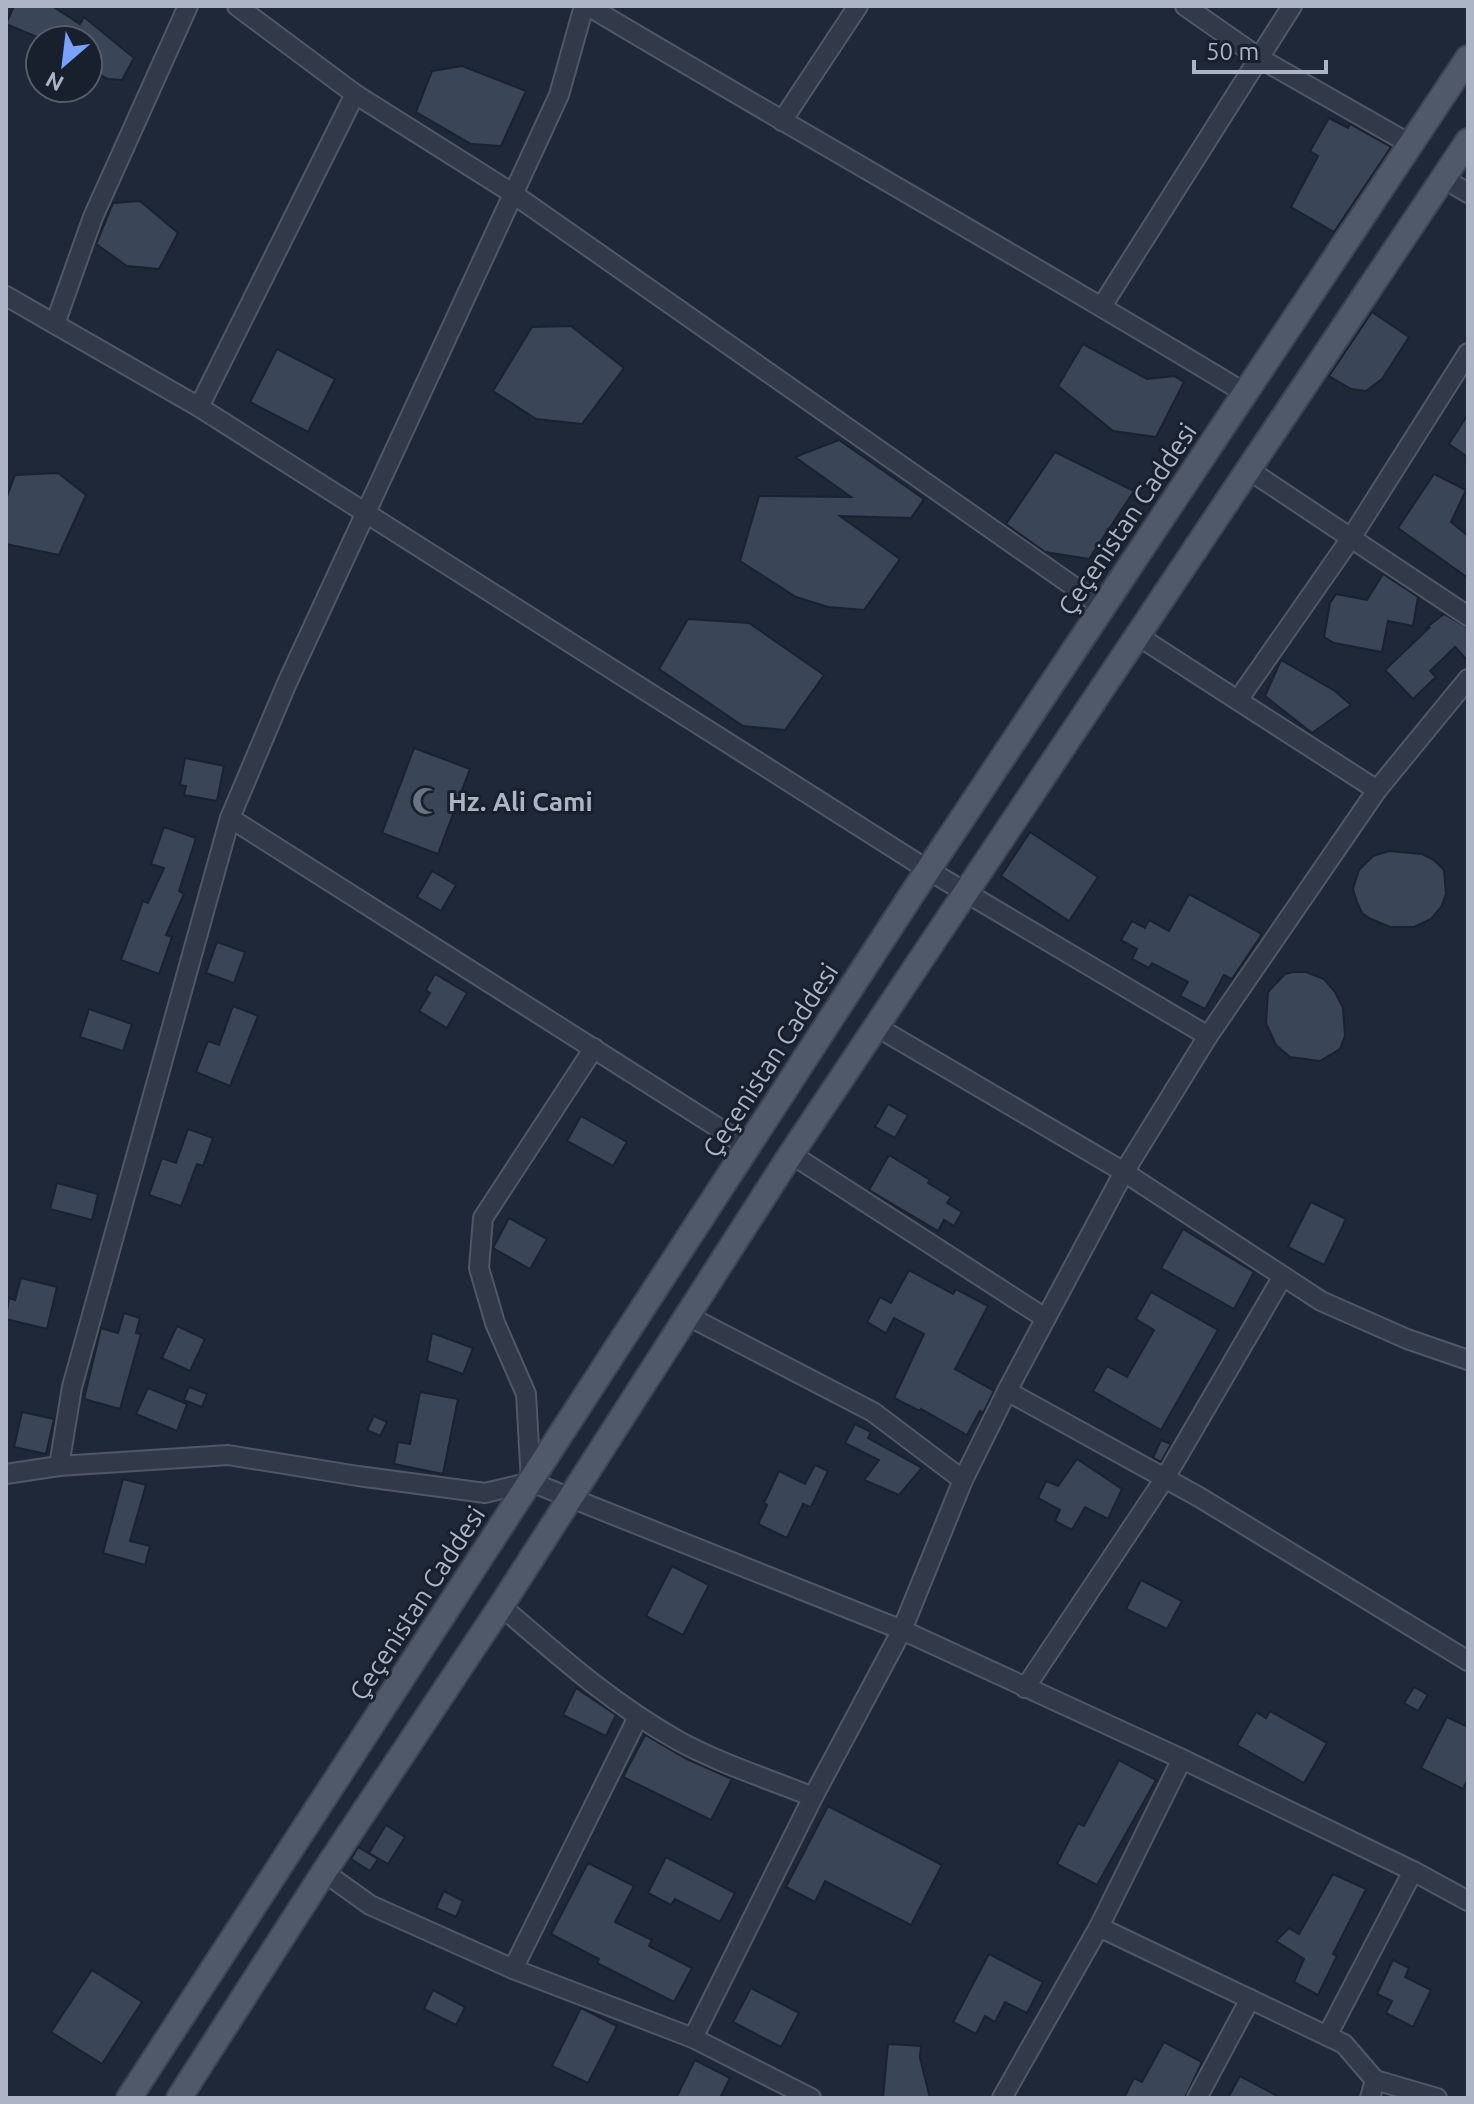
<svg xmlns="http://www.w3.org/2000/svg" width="1474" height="2104" font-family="Ubuntu,sans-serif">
	<rect width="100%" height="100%" fill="#1f2838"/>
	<g fill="#3b4558" stroke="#1a212f" stroke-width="2">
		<path d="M14 6H52L80 24 84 17 134 58 122 80 108 79 88 69V40H44L6 24Z"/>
		<path d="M462 66 526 91 501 146 471 144 416 112 432 71Z"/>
		<path d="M1329 118 1348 128 1350 124 1391 147 1334 232 1291 207 1318 156 1310 151Z"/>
		<path d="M140 201 178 233 159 269 127 266 96 244 113 203Z"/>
		<path d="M1372 312 1409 337 1382 379 1366 391 1351 389 1329 376Z"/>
		<path d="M571 326 624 368 582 424 536 419 493 391 532 327Z"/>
		<path d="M1083 344 1147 379 1174 376 1184 382 1156 437 1113 431 1058 386Z"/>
		<path d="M277 349 335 379 308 432 250 402Z"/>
		<path d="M1468 414V457L1449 444Z"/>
		<path d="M839 440 924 499 911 518 840 516 900 559 864 610 828 607 796 597 740 561 759 496 851 497 795 457Z"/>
		<path d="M1055 452 1134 491 1089 559 1045 552 1006 524Z"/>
		<path d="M58 473 86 495 59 555 6 544V499L15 475Z"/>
		<path d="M1434 474 1466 490 1451 522 1468 536V578L1398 528Z"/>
		<path d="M1383 574 1418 597 1413 626 1388 621 1382 652 1334 643 1324 637 1330 603 1336 594 1367 600Z"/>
		<path d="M1444 614 1468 628V661L1455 647 1430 671 1436 677 1413 699 1385 670 1429 628H1426Z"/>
		<path d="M688 619 749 623 824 675 785 730 743 726 659 669Z"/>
		<path d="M1281 660 1335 691 1351 705 1312 733 1265 696Z"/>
		<path d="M414 748 470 769 438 854 382 833Z"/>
		<path d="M185 758 224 766 217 801 184 795 186 786 180 785Z"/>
		<path d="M164 827 196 838 179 891 184 894 166 935 172 937 159 974 121 960 143 901 148 903 164 868 151 864Z"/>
		<path d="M1030 832 1098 877 1069 921 1001 876Z"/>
		<path d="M1389 851 1422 854 1434 860 1444 870 1446 894 1441 907 1431 919 1414 927H1390L1371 919 1362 913 1357 902 1353 889 1359 870 1373 856Z"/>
		<path d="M432 871 456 885 441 911 417 897Z"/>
		<path d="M1189 894 1262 934 1232 979 1224 975 1205 1009 1180 996 1188 982 1152 963 1149 968 1132 959 1137 949 1121 940 1132 921 1145 928 1149 920 1169 931Z"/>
		<path d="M217 942 245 952 234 983 206 973Z"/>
		<path d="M1293 972H1306L1324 979 1335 992 1343 1008 1345 1036 1340 1049 1320 1061 1290 1057 1276 1045 1266 1023 1268 992 1285 974Z"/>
		<path d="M435 974 467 993 447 1028 419 1011 430 993 426 990Z"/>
		<path d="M233 1006 258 1016 230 1086 196 1072 208 1041 219 1045Z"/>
		<path d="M89 1009 132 1024 123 1051 80 1037Z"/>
		<path d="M888 1104 908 1115 895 1138 875 1127Z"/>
		<path d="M581 1116 627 1142 613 1166 567 1141Z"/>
		<path d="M188 1129 213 1138 203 1166 197 1164 181 1206 149 1195 162 1158 176 1163Z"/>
		<path d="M889 1155 930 1180 928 1183 951 1197 947 1203 962 1212 954 1226 944 1220 938 1231 869 1190Z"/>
		<path d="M57 1183 98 1194 92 1220 50 1209Z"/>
		<path d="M1311 1202 1346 1219 1324 1265 1288 1247Z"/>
		<path d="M509 1218 547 1239 530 1269 493 1248Z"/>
		<path d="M1183 1229 1254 1272 1234 1309 1161 1268Z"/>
		<path d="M909 1270 953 1294 956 1289 988 1306 955 1369 994 1391 983 1413 980 1411 967 1435 921 1409 920 1411 894 1398 924 1334 894 1318 886 1333 867 1322 880 1297 891 1303Z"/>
		<path d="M21 1278 57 1287 47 1329 6 1319 9 1298 15 1300Z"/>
		<path d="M1151 1292 1218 1330 1161 1430 1093 1391 1107 1366 1127 1377 1154 1330 1136 1319Z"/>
		<path d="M124 1313 140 1318 136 1333 141 1334 120 1409 84 1399 101 1328 118 1333Z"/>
		<path d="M177 1326 205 1339 190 1371 162 1358Z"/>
		<path d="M432 1333 473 1348 463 1374 427 1361Z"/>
		<path d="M189 1387 207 1394 202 1407 184 1400Z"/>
		<path d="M148 1388 187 1404 177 1431 136 1414Z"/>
		<path d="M420 1392 458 1399 443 1474 394 1464 398 1442 410 1444Z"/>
		<path d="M22 1412 54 1419 46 1454 14 1447Z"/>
		<path d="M374 1416 387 1422 380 1436 367 1430Z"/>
		<path d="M855 1424 871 1432 868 1438 922 1468 899 1495 864 1480 879 1460 845 1443Z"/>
		<path d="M1161 1440 1171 1444 1161 1462 1153 1458Z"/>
		<path d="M1077 1459 1122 1489 1108 1519 1085 1507 1072 1530 1055 1521 1060 1510 1038 1498 1046 1481 1058 1486Z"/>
		<path d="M815 1465 828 1471 811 1507 803 1504 787 1538 758 1524 767 1505 764 1503 779 1471 805 1484Z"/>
		<path d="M123 1479 146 1485 130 1541 150 1546 145 1565 103 1553Z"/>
		<path d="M672 1566 709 1585 683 1635 646 1616Z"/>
		<path d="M1141 1580 1182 1601 1167 1629 1126 1609Z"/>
		<path d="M1414 1687 1428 1695 1418 1711 1404 1703Z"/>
		<path d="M576 1688 616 1715 606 1736 563 1715Z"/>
		<path d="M1270 1711 1327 1743 1304 1783 1237 1745 1256 1712 1266 1718Z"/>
		<path d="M1447 1717 1468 1727V1779L1463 1789 1421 1768Z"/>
		<path d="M645 1735 687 1759 732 1779 711 1820 623 1777Z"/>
		<path d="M1119 1760 1156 1780 1097 1885 1057 1864 1078 1823 1084 1826Z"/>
		<path d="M828 1806 942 1865 911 1925 825 1881 815 1902 786 1887Z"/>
		<path d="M386 1825 405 1837 388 1864 369 1853Z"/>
		<path d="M358 1847 378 1859 370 1871 351 1859Z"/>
		<path d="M666 1857 735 1893 720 1922 675 1899 671 1905 648 1893Z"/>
		<path d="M588 1863 634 1886 615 1922 652 1940 649 1946 692 1968 674 2002 597 1963 599 1959 551 1934Z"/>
		<path d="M1333 1874 1366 1889 1333 1954 1337 1956 1318 1995 1294 1982 1304 1959 1276 1941 1289 1928 1299 1934Z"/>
		<path d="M444 1891 463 1901 456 1917 436 1908Z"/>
		<path d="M989 1954 1043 1982 1027 2013 1005 2002 995 2022 985 2016 976 2034 953 2022Z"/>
		<path d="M1393 1960 1409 1968 1405 1977 1431 1990 1413 2027 1386 2013 1392 2001 1377 1994Z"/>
		<path d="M92 1970 142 2002 102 2064 51 2032Z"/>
		<path d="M751 1988 799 2013 781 2047 733 2022Z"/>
		<path d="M433 1990 465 2007 456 2025 424 2009Z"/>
		<path d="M581 2008 617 2026 588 2083 552 2066Z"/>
		<path d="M1164 2042 1202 2062 1185 2098H1124L1134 2078 1142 2082Z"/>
		<path d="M888 2044 921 2046 920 2058 930 2098H883Z"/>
		<path d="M695 2060 730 2078 720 2098H676Z"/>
		<path d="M1240 2076 1281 2098H1228Z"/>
	</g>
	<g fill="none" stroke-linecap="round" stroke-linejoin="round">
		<g stroke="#505766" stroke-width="22">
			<g id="minor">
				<path d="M237 6 355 94 512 193 1103 607"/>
				<path d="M588 6C806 136 1028 261 1245 393"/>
				<path d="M1185 6 1261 59 1410 144"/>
				<path d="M355 94 199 407 928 870 1208 1036"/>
				<path d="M782 121 858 6"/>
				<path d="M1443 178 1468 193"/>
				<path d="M6 296 199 407"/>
				<path d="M1102 306 1292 6"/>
				<path d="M55 324 93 217 188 6"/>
				<path d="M1249 470 1468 616"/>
				<path d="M1138 636 1377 790"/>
				<path d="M1238 700 1351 538 1468 353"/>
				<path d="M230 818 747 1146"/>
				<path d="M877 1027 1124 1172 1321 1301 1407 1339 1468 1360"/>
				<path d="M791 1154 1045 1318"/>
				<path d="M686 1315 873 1412 963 1480"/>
				<path d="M1007 1391 1199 1497 1468 1661"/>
				<path d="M59 1466 72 1387 230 818 287 683 559 95 584 6"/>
				<path d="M6 1474 59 1466 228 1455 358 1476 485 1493 531 1482 902 1630 1182 1759 1413 1871 1468 1901"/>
				<path d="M531 1482 526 1394 495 1323 479 1268 483 1218 594 1048"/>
				<path d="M501 1606C559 1656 610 1702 677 1740 716 1762 771 1780 813 1797"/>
				<path d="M1025 1688 1165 1478 1283 1276"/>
				<path d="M324 1872 370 1905 513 1969 693 2038 811 2098"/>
				<path d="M1099 1927 1344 2044 1375 2080 1370 2098"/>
				<path d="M513 1969 638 1717"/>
				<path d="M1327 2036 1413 1871"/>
				<path d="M693 2038 813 1797 902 1630 963 1480 1007 1391 1124 1172 1208 1036 1377 790 1468 679"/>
				<path d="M1375 2080 1437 2098"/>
				<path d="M1002 2098 1099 1927 1182 1759"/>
				<path d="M1197 2098 1250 1999"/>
			</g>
		</g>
		<g stroke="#3c4352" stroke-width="28">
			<g id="major">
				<path d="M129 2098 912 894 1468 58"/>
				<path d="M179 2098 324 1872 501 1606 791 1154 1468 141"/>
			</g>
		</g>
		<use href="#minor" stroke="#323a49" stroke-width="18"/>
		<use href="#major" stroke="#505969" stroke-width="24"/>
	</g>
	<defs>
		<g id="mosque-bare" transform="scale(2.16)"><path d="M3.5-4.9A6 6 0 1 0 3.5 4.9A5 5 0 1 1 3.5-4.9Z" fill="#6b7280" stroke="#181f2d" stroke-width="2.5" paint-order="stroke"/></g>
	</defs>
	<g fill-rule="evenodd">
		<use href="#mosque-bare" x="426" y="801"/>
	</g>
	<g text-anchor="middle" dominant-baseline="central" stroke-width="6" stroke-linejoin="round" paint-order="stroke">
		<g font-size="26" fill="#adb4c5" stroke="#181f2d">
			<text transform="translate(1127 519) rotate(-56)">Çeçenistan Caddesi</text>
			<text transform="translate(770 1060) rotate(-57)">Çeçenistan Caddesi</text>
			<text transform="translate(417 1603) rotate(-57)">Çeçenistan Caddesi</text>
		</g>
		<g font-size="26" font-weight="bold" fill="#adb4c5" stroke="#181f2d" text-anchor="start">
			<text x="448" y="801">Hz. Ali Cami</text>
		</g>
	</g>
	<rect width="1474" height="2104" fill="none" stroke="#adb4c5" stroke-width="16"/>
	<g transform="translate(64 64) rotate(208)"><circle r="38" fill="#181f2d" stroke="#545b6a" stroke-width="2"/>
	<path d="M0-6L14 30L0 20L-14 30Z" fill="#7aa2fd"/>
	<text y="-12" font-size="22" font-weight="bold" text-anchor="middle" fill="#adb4c5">N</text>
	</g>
	<path d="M1194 60v12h132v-12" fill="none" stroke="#adb4c5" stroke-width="4"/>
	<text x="1206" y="60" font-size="24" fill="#adb4c5" stroke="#181f2d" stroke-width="6" paint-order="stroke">50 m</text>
</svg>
